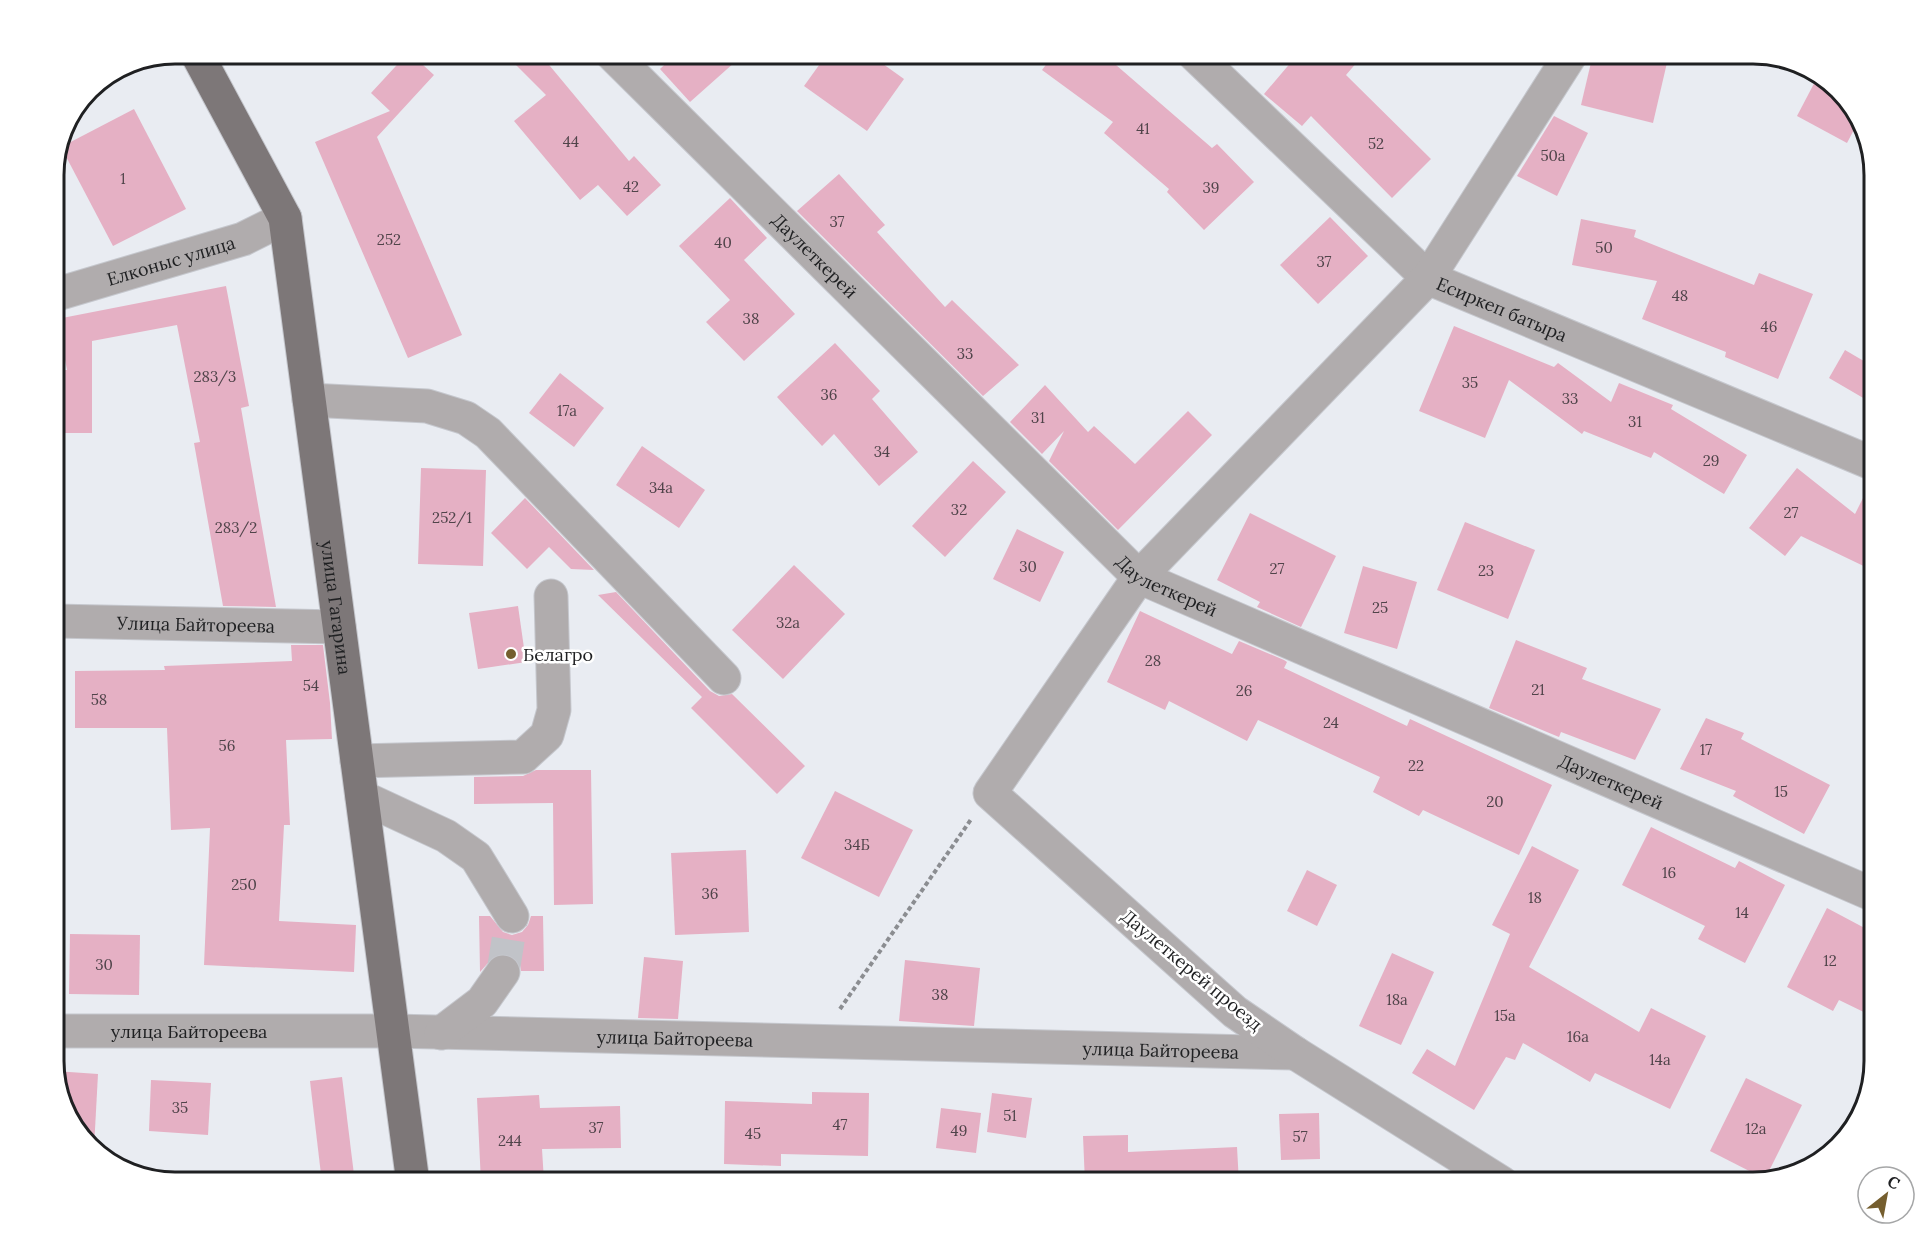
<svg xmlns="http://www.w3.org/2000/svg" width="1928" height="1237" font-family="Lora,serif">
	<rect width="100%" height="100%" fill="#e9ecf2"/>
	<g fill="#e5b0c4">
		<path d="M407 54H411L434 75 377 137 462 335 408 358 315 142 390 111 371 93Z"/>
		<path d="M505 54H540L629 161 634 156 661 185 627 216 598 185 580 200 514 121 546 95Z"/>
		<path d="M676 54H744L690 102 660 69Z"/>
		<path d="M827 54H869L904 79 867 131 804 86Z"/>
		<path d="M1054 54H1124L1116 65 1212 148 1217 144 1254 182 1204 230 1167 192 1169 189 1104 133 1113 122 1042 70Z"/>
		<path d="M1298 54H1364L1346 75 1431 159 1392 198 1311 116 1302 126 1264 94Z"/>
		<path d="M1593 54H1669L1653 123 1581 105Z"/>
		<path d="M1819 74 1858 115 1859 120 1847 143 1797 116Z"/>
		<path d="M134 109 186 209 113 246 61 147Z"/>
		<path d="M1554 116 1588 133 1557 196 1517 176Z"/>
		<path d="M839 174 885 225 877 232 945 307 952 300 1019 365 983 396 797 211Z"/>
		<path d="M730 198 767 238 744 260 795 314 744 361 706 322 730 300 679 246Z"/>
		<path d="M1330 217 1368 256 1318 304 1280 265Z"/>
		<path d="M1581 219 1636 230 1634 237 1754 285 1759 273 1813 294 1778 379 1725 357 1726 352 1642 319 1657 281 1572 265Z"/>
		<path d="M226 286 249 406 241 408 276 607 223 606 194 443 200 442 177 325 92 341V433H54V370H67L57 319Z"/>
		<path d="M1454 326 1554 367 1558 363 1611 402 1619 383 1673 405 1671 409 1747 455 1724 494 1654 452 1651 458 1584 431 1582 434 1509 380 1485 438 1419 411Z"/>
		<path d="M835 343 880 391 872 399 918 452 879 486 834 434 822 446 777 397Z"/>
		<path d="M1845 350 1874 367V384L1865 399 1829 378Z"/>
		<path d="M560 373 604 408 574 447 529 413Z"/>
		<path d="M1045 385 1088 432 1094 426 1135 464 1188 411 1212 435 1118 530 1049 461 1064 431 1042 454 1010 422Z"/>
		<path d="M642 446 705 490 679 528 616 485Z"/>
		<path d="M973 461 1006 492 945 557 912 526Z"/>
		<path d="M421 468 486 470 483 566 418 564Z"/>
		<path d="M1797 468 1855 514 1871 482H1874V571L1801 536 1785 556 1749 528Z"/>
		<path d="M525 498 594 570 571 569 549 547 527 569 491 533Z"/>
		<path d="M1250 513 1336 556 1301 627 1257 607 1260 602 1217 580Z"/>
		<path d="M1465 522 1535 550 1508 619 1437 590Z"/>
		<path d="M1017 529 1064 552 1040 602 993 579Z"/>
		<path d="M794 565 845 614 783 679 732 630Z"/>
		<path d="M1363 566 1417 582 1397 649 1344 633Z"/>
		<path d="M616 592 710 691 719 696 732 694 805 766 777 794 691 708 702 697 598 595Z"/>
		<path d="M518 606 526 662 478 669 469 613Z"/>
		<path d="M1140 611 1232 654 1239 641 1284 660 1287 662 1284 668 1407 726 1410 719 1552 785 1519 855 1423 810 1419 816 1373 792 1380 777 1258 720 1247 741 1169 701 1165 710 1107 682Z"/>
		<path d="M1516 640 1587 668 1582 679 1661 709 1635 760 1561 732 1559 737 1489 708Z"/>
		<path d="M291 645H323L330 703 332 739 286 740 290 825H284L279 921 356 925 354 972 204 965 210 828 171 830 167 728H75V671L165 670 164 666 292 661Z"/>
		<path d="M1706 718 1744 733 1741 739 1830 785 1804 834 1733 796 1736 791 1680 769Z"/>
		<path d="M536 770H591L593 904 554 905 553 803 474 804V777L523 776Z"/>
		<path d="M835 791 913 830 879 897 801 858Z"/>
		<path d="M1651 827 1735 868 1739 861 1785 885 1745 963 1698 939 1705 926 1622 885Z"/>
		<path d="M1532 846 1579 870 1529 967 1639 1032 1651 1008 1706 1036 1670 1109 1595 1073 1590 1082 1523 1043 1515 1060 1506 1057 1474 1110 1412 1073 1427 1049 1455 1066 1510 934 1492 925Z"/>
		<path d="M746 850 749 932 675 935 671 853Z"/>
		<path d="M1307 870 1337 885 1317 926 1287 911Z"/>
		<path d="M1827 908 1874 933V1017L1839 1000 1833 1011 1787 987Z"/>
		<path d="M479 916H490L503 932 512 935 522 932 528 925 531 916H543L544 971H521L520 964 514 957 504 953 495 955 480 972Z"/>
		<path d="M70 934 140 935 139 995 69 994Z"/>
		<path d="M1392 953 1434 972 1401 1045 1359 1026Z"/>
		<path d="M644 957 683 961 678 1019 638 1018Z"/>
		<path d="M905 960 980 968 974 1026 899 1021Z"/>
		<path d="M55 1071 98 1074 94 1148 70 1123Z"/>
		<path d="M342 1077 355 1183H322L310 1081Z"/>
		<path d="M1746 1078 1802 1105 1765 1179 1710 1151Z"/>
		<path d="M151 1080 211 1083 208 1135 149 1131Z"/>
		<path d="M812 1092 869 1093 868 1156 781 1154V1166L724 1164 725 1101 812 1104Z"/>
		<path d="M992 1093 1032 1098 1026 1138 987 1132Z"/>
		<path d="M539 1095 540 1108 620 1106 621 1148 542 1149 544 1181 481 1183 477 1098Z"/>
		<path d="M941 1108 981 1113 976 1153 936 1148Z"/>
		<path d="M1319 1113 1320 1159 1281 1160 1279 1114Z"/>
		<path d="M1128 1135V1152L1237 1147 1239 1183H1085L1083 1136Z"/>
	</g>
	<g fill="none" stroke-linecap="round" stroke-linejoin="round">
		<path stroke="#c1c3c8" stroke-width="33" stroke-dasharray="33 16" stroke-linecap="butt" d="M503 972 512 916"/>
		<g stroke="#c5c7cd" stroke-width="35">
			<g id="minor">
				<path id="s1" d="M612 54 1139 577 1874 895"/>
				<path id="s2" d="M1194 54 1428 278 1874 464"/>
				<path id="s3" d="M54 295 243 239 285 218"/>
				<path d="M309 400 427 406 466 418 488 433 724 678"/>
				<path id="s4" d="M54 621 339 627"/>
				<path d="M357 761 523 757 547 735 554 710 551 596"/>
				<path d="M362 797 446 836 476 857 512 916"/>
				<path id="s5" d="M54 1031H393L1295 1053"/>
				<path d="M441 1033 482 1002 503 972"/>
				<path d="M1502 1183 1295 1053 1235 1012 990 793 1139 577 1428 278 1571 54"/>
			</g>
		</g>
		<g stroke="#c5c7cd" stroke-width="35">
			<g id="major">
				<path id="s6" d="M197 54 285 218 413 1183"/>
			</g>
		</g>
		<path stroke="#8b8d91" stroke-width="4" stroke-dasharray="4.5 3" stroke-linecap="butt" d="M840 1009 972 818"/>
		<use href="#minor" stroke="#b0acad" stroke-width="33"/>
		<use href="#major" stroke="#7d7778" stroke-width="33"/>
	</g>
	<circle fill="#755e2e" stroke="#fff" stroke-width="2" cx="511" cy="654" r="6"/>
	<g text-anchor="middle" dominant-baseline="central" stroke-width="5" stroke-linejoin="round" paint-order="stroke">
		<g font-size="15" fill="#50444a">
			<text x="1143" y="128">41</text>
			<text x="571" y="141">44</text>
			<text x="1376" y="143">52</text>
			<text x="1553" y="155">50а</text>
			<text x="123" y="178">1</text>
			<text x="631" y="186">42</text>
			<text x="1211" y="187">39</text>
			<text x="837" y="221">37</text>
			<text x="389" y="239">252</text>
			<text x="723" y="242">40</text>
			<text x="1604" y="247">50</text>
			<text x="1324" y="261">37</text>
			<text x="1680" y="295">48</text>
			<text x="751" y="318">38</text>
			<text x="1769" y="326">46</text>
			<text x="965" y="353">33</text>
			<text x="215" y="376">283/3</text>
			<text x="1470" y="382">35</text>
			<text x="829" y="394">36</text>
			<text x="1570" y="398">33</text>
			<text x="567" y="410">17а</text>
			<text x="1038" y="417">31</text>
			<text x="1635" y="421">31</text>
			<text x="882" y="451">34</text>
			<text x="1711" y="460">29</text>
			<text x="661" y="487">34а</text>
			<text x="959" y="509">32</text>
			<text x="1791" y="512">27</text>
			<text x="452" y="517">252/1</text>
			<text x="236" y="527">283/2</text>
			<text x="1028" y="566">30</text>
			<text x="1277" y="568">27</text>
			<text x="1486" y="570">23</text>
			<text x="1380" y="607">25</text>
			<text x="788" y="622">32а</text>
			<text x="1153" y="660">28</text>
			<text x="311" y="685">54</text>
			<text x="1538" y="689">21</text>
			<text x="1244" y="690">26</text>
			<text x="99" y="699">58</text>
			<text x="1331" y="722">24</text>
			<text x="227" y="745">56</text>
			<text x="1706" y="749">17</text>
			<text x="1416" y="765">22</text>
			<text x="1781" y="791">15</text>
			<text x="1495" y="801">20</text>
			<text x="857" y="844">34Б</text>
			<text x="1669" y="872">16</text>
			<text x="244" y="884">250</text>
			<text x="710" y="893">36</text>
			<text x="1535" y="897">18</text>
			<text x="1742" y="912">14</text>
			<text x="1830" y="960">12</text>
			<text x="104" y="964">30</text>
			<text x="940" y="994">38</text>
			<text x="1397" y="999">18а</text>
			<text x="1505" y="1015">15а</text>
			<text x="1578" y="1036">16а</text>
			<text x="1660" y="1059">14а</text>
			<text x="180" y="1107">35</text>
			<text x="1010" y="1115">51</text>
			<text x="840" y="1124">47</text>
			<text x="596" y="1127">37</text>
			<text x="1756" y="1128">12а</text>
			<text x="959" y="1130">49</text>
			<text x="753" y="1133">45</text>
			<text x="1300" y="1136">57</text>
			<text x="510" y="1140">244</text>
		</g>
		<g font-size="18" fill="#1f2022" stroke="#fff">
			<text stroke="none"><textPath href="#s1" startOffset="286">Даулеткерей</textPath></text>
			<text stroke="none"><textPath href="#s3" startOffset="122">Елконыс улица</textPath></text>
			<text stroke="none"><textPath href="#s2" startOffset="404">Есиркеп батыра</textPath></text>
			<text stroke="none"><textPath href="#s1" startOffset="771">Даулеткерей</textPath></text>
			<text stroke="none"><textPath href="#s6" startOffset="579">улица Гагарина</textPath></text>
			<text stroke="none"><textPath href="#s4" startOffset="142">Улица Байтореева</textPath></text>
			<text stroke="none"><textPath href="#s1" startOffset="1257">Даулеткерей</textPath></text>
			<text transform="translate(1192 970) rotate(40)">Даулеткерей проезд</text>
			<text stroke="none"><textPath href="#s5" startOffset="135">улица Байтореева</textPath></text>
			<text stroke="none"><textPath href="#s5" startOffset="621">улица Байтореева</textPath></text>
			<text stroke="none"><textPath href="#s5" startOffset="1107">улица Байтореева</textPath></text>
		</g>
		<g font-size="18" fill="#1f2022" stroke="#fff" text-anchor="start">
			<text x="523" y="654">Белагро</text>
		</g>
	</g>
	<path d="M0 0H1928V1237H0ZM175 64H1753A111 111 0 0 1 1864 175V1061A111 111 0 0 1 1753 1172H175A111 111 0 0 1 64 1061V175A111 111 0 0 1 175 64Z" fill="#fff" fill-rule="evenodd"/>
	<path fill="none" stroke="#1f2022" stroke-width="3" d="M175 64H1753A111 111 0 0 1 1864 175V1061A111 111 0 0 1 1753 1172H175A111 111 0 0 1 64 1061V175A111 111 0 0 1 175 64Z"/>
	<g transform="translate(1886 1195) rotate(31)"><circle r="28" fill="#ffffff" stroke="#a5a6a7" stroke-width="1.5"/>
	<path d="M0-4.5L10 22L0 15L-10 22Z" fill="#755e2e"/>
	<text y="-9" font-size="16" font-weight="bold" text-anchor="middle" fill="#1f2022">С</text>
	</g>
</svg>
